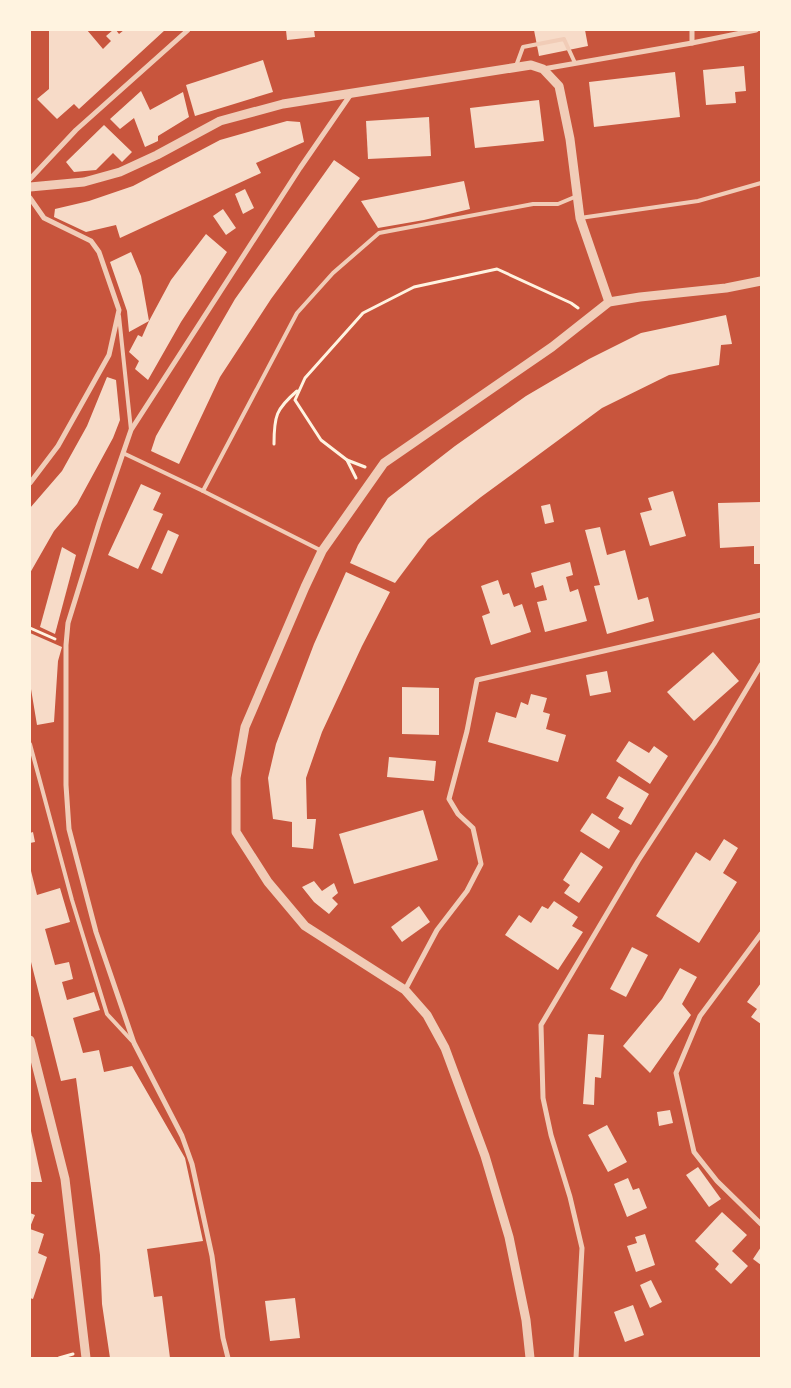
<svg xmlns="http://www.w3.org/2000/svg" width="791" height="1388" font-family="'Roboto Serif',serif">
	<rect width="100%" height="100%" fill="#c8553d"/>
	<g fill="#f7dbc8">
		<path d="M49 30H87L103 49 111 41 106 36 113 30H116L119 34 124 30H165L79 109 74 104 57 119 37 99 49 89Z"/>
		<path d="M286 30H314L315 37 287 40Z"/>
		<path d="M534 30H585L588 46 539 56Z"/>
		<path d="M263 60 273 92 195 116 186 85Z"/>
		<path d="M744 66 746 91 735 92 736 103 706 105 703 70Z"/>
		<path d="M675 72 680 117 594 127 589 82Z"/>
		<path d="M141 91 150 110 183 92 189 117 158 136V141L145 147 134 118 120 129 110 119Z"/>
		<path d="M539 100 544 141 475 148 470 108Z"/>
		<path d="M429 117 431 156 368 159 366 121Z"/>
		<path d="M287 121 300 122 304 142 256 163 261 173 120 238 116 225 86 232 54 217 55 209 89 201 133 186 220 140Z"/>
		<path d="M104 125 132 152 122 162 113 153 96 170 74 172 66 162Z"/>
		<path d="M334 160 360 178 271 299 220 377 179 464 151 451 156 436 235 299Z"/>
		<path d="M464 181 470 209 424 220 378 228 361 201Z"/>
		<path d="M245 189 254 208 243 214 235 194Z"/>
		<path d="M223 209 236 228 226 235 213 216Z"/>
		<path d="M206 234 227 252 181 322 148 380 135 369 139 361 129 352 138 335 142 337 149 321 129 332 127 311 110 262 131 252 141 276 149 321 171 280Z"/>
		<path d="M726 315 732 344 721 345 719 365 669 375 602 408 481 497 428 539 395 583 350 563 358 545 388 498 455 446 526 396 589 359 641 333Z"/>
		<path d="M107 377 116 380 120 420 113 438 77 504 54 531 30 573V508L62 471 87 426Z"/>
		<path d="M141 484 161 493 153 510 163 514 138 569 108 555Z"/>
		<path d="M673 491 686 536 650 546 640 513 652 510 648 498Z"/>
		<path d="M761 502V564H754V546L720 548 718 503Z"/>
		<path d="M550 504 554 522 545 524 541 506Z"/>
		<path d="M600 527 607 555 625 550 638 600 648 597 654 621 607 634 594 586 600 585 585 530Z"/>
		<path d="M168 530 179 535 162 574 151 569Z"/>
		<path d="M62 547 76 555 55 634 40 627Z"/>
		<path d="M570 562 573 575 566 577 570 592 578 589 587 621 545 632 537 602 547 600 543 585 535 588 531 573Z"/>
		<path d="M346 572 390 592 362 646 322 732 306 778 307 819H316L313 849 292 847V822L273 819 268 778 276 744 314 644Z"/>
		<path d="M498 580 503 595 509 593 514 607 522 604 531 632 491 645 482 616 490 613 481 586Z"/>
		<path d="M30 633 62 647 58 661 54 722 37 725 30 683Z"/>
		<path d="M713 652 739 681 694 721 667 692Z"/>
		<path d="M607 671 611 692 590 696 586 675Z"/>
		<path d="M402 687 439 688V735L402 734Z"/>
		<path d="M531 694 547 698 543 712 550 714 546 729 566 735 558 762 488 742 496 712 516 718 521 702 528 705Z"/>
		<path d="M629 741 649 753 654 746 668 756 650 784 616 761Z"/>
		<path d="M389 757 436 761 434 781 387 777Z"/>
		<path d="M619 776 649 794 631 825 618 818 624 808 606 798Z"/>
		<path d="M423 810 438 860 354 884 339 834Z"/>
		<path d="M592 813 620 831 609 849 580 831Z"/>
		<path d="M33 832 35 842 30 843V833Z"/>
		<path d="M724 839 738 848 723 873 737 882 699 943 656 916 696 852 710 861Z"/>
		<path d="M581 852 603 867 579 903 564 893 570 885 563 880Z"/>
		<path d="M31 871 37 895 60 888 70 922 45 929 55 965 69 962 73 979 62 982 67 1000 94 992 100 1010 73 1018 83 1053 99 1050 104 1072 132 1066 185 1158 203 1241 147 1249 154 1297 162 1296 170 1358H110L102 1304 100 1255 76 1078 61 1081 30 958Z"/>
		<path d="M314 881 322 891 334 883 338 893 332 898 338 904 329 914 314 902 302 887Z"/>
		<path d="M554 901 578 917 572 926 583 932 558 970 505 935 519 915 531 923 542 906 548 909Z"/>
		<path d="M419 906 430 922 402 942 391 927Z"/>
		<path d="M632 947 648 955 626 997 610 989Z"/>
		<path d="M680 968 697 977 682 1004 691 1015 650 1073 623 1046 662 999Z"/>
		<path d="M761 983V1024L751 1017 757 1009 747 1002Z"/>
		<path d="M588 1034 604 1035 601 1078 595 1077 594 1105 583 1104Z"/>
		<path d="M670 1110 673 1123 659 1126 657 1112Z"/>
		<path d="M607 1125 627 1162 608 1172 588 1135Z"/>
		<path d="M30 1131H31L42 1182H30Z"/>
		<path d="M698 1167 721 1199 709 1207 686 1175Z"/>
		<path d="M628 1178 633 1190 639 1188 647 1208 627 1217 614 1184Z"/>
		<path d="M722 1212 747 1235 732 1251 748 1266 731 1284 715 1269 719 1264 695 1241Z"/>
		<path d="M30 1213 35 1215 30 1227Z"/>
		<path d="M30 1229 44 1234 38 1253 47 1257 33 1299 30 1298Z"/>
		<path d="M645 1234 655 1265 636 1272 627 1246 637 1243 635 1237Z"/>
		<path d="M761 1247V1265L753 1259Z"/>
		<path d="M651 1280 662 1302 650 1308 640 1285Z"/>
		<path d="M295 1298 300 1338 270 1341 265 1301Z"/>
		<path d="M633 1305 644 1335 625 1342 614 1312Z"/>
	</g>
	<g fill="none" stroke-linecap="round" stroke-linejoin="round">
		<g stroke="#fff3e0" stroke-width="3">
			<path d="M274 444C274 416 276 409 297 391"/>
			<path d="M347 460 356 478"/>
			<path d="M365 467 347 460 321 440 295 400 305 378 363 313 414 287 497 269 571 303 578 308"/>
			<path d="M30 628 55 639"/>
			<path d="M59 1358 73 1354"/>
		</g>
		<g stroke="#f1ccb7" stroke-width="4">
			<path d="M516 66 523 47 564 39 575 63"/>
			<path d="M580 218 698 201 761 183"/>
			<path d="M119 316 131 430"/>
			<path d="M123 453 203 491 322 551"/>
			<path d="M203 491 297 313 333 273 379 233 533 204H558L577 196"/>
			<path d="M30 744 72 900 107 1014 132 1041"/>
		</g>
		<g stroke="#f1ccb7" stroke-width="5">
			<path d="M692 30V43"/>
			<path d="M543 69 692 43 756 30"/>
			<path d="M30 179 76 130 188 30"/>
			<path d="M30 198 44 218 91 241 99 252 119 310 109 355 58 446 30 483"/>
			<path d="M761 934 700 1016 676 1073 694 1152 717 1181 761 1224"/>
			<path d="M405 990 437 930 467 891 481 864 473 828 458 814 449 799 467 731 477 680 761 615"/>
			<path d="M228 1358 223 1338 212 1256 192 1164 182 1136 134 1043 96 932 69 829 66 785V645L68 623 99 523 131 430 300 168 351 94"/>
			<path d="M576 1358 582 1248 570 1197 551 1135 543 1098 541 1025 638 861 714 744 761 665"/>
		</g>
		<g stroke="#f1ccb7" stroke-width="9">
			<path d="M30 187 84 182 120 172 157 155 220 121 283 104 531 65 543 69 559 86 570 139 580 218 609 302"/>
			<path d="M30 1040 65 1179 86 1358"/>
			<path d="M530 1358 526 1320 509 1237 485 1156 445 1048 427 1015 405 990 305 926 268 882 236 832V778L245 727 305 587 322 551 384 463 552 347 609 302 640 297 726 288 761 281"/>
		</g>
	</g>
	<rect width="791" height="1388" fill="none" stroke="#fff3e0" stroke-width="62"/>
</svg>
